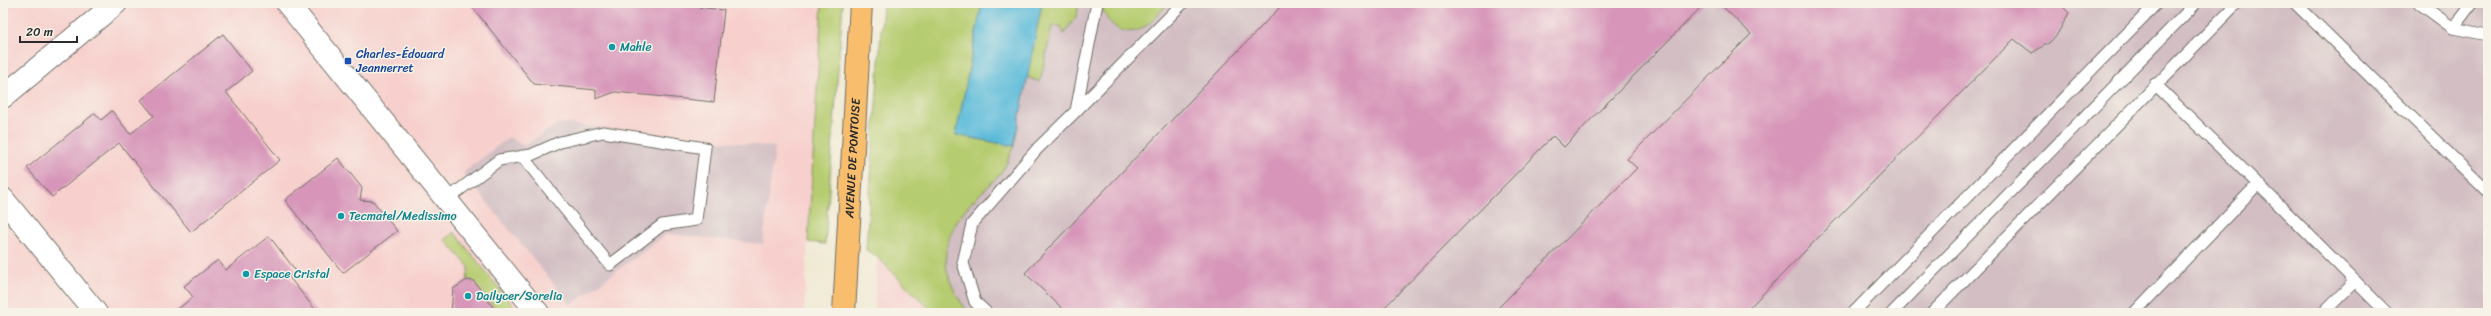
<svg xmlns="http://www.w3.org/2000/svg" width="2491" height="316" font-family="Sriracha,sans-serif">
	<rect width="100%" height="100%" fill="#f7f3e8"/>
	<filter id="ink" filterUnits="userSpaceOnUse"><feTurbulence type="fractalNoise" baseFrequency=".025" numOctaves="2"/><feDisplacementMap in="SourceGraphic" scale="8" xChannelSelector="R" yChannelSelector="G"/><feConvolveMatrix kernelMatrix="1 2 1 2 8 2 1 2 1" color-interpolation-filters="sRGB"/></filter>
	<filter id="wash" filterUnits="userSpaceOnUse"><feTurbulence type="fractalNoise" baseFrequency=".012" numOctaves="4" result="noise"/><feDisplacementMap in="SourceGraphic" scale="16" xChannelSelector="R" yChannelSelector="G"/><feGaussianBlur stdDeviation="0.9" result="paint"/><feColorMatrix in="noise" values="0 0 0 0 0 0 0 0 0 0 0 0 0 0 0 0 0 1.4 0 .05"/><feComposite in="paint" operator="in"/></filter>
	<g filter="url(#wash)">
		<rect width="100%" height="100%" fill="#f0ead4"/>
		<g fill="#f7d0cd">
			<path d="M3 3H822L804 313H3Z"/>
			<path d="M877 257 934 313H874Z"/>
		</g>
		<g fill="#d2bec3">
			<path d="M892 3H2488V313H934Z"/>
			<path d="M559 123 775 147 763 244 667 234 571 305 463 173 509 137 524 146Z"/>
		</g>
		<g fill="#b6cc70" stroke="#707c4e">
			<path d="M822 3H843L825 244 808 242Z"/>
			<path d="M883 3H982L956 135 1014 146C1010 154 1007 164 1002 171 993 183 980 193 970 204 937 241 939 275 969 313H934L877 257 866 250Z"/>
			<path d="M1042 3H1079L1077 15 1064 34 1061 26H1052L1040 82 1027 77Z"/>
			<path d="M1101 3H1168C1161 11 1153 21 1144 27 1124 40 1104 23 1101 3Z"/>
			<path d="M454 232 519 313H498L490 302 482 301 474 281 467 280 469 267 445 240Z"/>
		</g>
		<path fill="#5cbbda" stroke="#447382" d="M982 3H1042L1014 146 956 135Z"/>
		<g id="blocks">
			<g fill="#d796b9">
				<path d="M469 3H697V7L724 10 714 102 615 92 596 99V90L534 84Z"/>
				<path d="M1284 3H1705L1564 147 1553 136 1379 313H1067L1025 273Z"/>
				<path d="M1719 3H2059L2069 13 2058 33 2050 42 2032 53 2014 39 1744 313H1493L1637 168 1627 159 1751 34Z"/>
				<path d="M223 34 252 71 226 92 280 160 191 232 119 143 52 197 27 168 95 113 101 120 112 111 130 134 154 116 141 100Z"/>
				<path d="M338 158 362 188 360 200 373 201 397 231 343 273 285 200Z"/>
				<path d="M269 236 296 271 289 277 318 313H173L193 297 184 286 218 260 226 270Z"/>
				<path d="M467 280 474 281 497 313H451L453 289Z"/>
			</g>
		</g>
	</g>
	<g filter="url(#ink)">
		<use href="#blocks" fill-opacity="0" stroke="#706e66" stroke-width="1"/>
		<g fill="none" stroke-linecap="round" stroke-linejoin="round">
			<g stroke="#706e66" stroke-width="13">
				<g id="lane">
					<path d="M2295 3 2488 192"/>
					<path d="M2419 3 2453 28 2488 35"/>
					<path d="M2453 28 2472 3"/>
					<path d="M1076 111 1183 3"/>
					<path d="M2258 184 2387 313"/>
					<path d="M446 200 499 160 531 155 560 142 603 132 705 148 696 220 662 225 610 265 522 156"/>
					<path d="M987 313 975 302 963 263 972 224 1038 148 1076 111 1097 3"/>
					<path d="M1853 313 2157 3"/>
					<path d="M1892 313 2196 3"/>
					<path d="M1932 313 2237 3"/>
					<path d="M2134 313 2258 184 2155 84"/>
					<path d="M2323 313 2355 281"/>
				</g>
			</g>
			<g stroke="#706e66" stroke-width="24">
				<g id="street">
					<path d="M287 3 538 313"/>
					<path d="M3 97 116 3"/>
					<path d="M3 199 96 313"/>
				</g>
			</g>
			<g stroke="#706e66" stroke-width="24">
				<g id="primary">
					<path id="s1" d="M844 313 861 3"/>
				</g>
			</g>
			<use href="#lane" stroke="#fff" stroke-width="11"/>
			<use href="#street" stroke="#fff" stroke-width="22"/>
			<use href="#primary" stroke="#f9be6d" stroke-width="22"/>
		</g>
	</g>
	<g fill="#0f9aa8" stroke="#f7f3e8" stroke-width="1.5">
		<circle cx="612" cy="47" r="4"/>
		<circle cx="341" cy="216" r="4"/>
		<circle cx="246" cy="274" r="4"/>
		<circle cx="468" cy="296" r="4"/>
	</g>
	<rect fill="#1a4fb4" stroke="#f7f3e8" stroke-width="1.5" x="344" y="57" width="8" height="8" rx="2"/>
	<g text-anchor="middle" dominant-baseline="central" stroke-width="3" stroke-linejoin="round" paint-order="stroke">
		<g font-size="12" fill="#0d838f" stroke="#f7f3e8" text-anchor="start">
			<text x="620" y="47">Mahle</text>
			<text x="349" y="216">Tecmatel/Medissimo</text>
			<text x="254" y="274">Espace Cristal</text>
			<text x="476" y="296">Dailycer/Sorelia</text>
		</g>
		<g font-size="12" fill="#164399" stroke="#f7f3e8" text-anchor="start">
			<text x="356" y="54">Charles-Édouard<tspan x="356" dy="14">Jeannerret</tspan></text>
		</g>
		<g font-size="12" fill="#2b2b2b" stroke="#f7f3e8">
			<text stroke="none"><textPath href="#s1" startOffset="155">AVENUE DE PONTOISE</textPath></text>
		</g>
	</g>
	<rect width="2491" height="316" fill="none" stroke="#f7f3e8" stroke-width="16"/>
	<path d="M20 36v6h57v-6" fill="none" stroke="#2b2b2b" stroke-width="2"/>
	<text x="26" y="36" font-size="12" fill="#2b2b2b" stroke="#f7f3e8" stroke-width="3" paint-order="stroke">20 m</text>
</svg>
